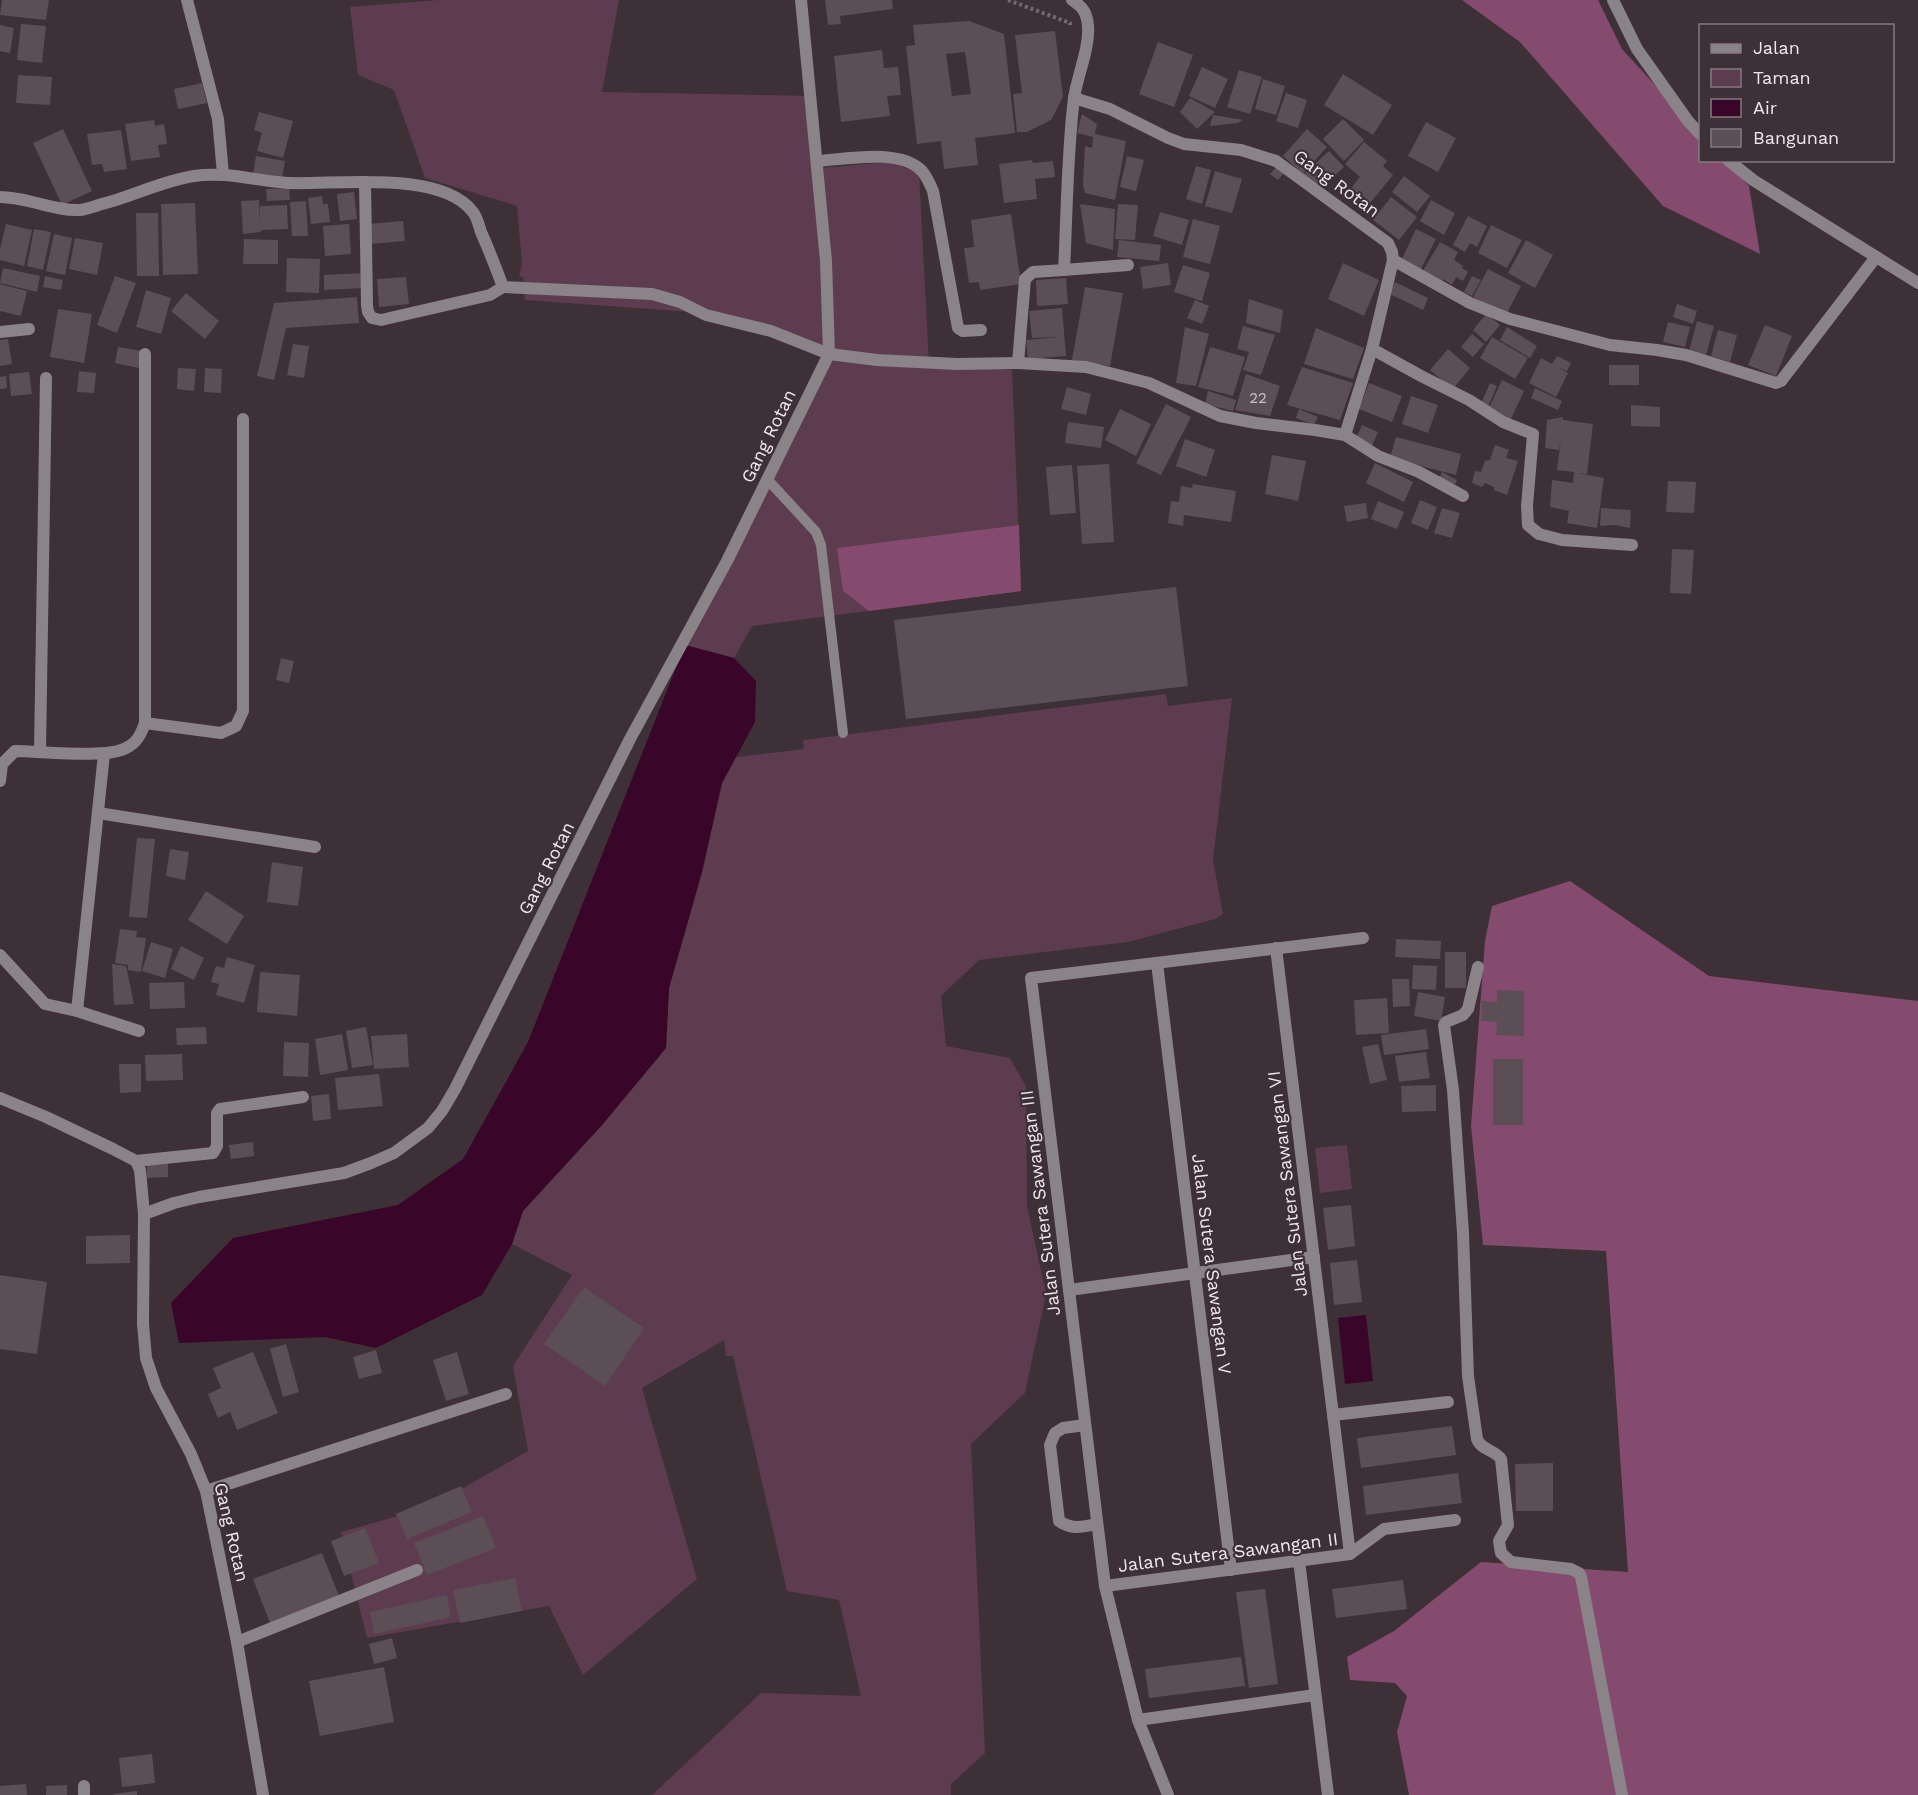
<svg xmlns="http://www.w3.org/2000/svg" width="1918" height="1795" font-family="'Work Sans',sans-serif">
	<rect width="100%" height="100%" fill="#3d3037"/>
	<g fill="#5d3c4f">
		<path d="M438 0H619L602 92 814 96 821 168 889 162 919 173 929 364 1012 370 1021 591 752 626 734 658 685 645 825 353 706 313 525 300 523 277 519 276 522 264 517 206 425 178 394 90 358 75 350 7Z"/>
		<path d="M1166 694 1168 706 1232 698 1213 860 1223 914 1215 919 1128 942 979 960 941 996 946 1046 1010 1058 1026 1086 1027 1206 1046 1294 1025 1393 971 1444 985 1753 951 1784V1795H652L761 1693 861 1696 839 1600 787 1591 733 1356H726L724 1340 642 1388 697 1579 583 1675 549 1606 367 1638 341 1532 430 1507 528 1451 513 1366 572 1275 512 1244 523 1211 602 1125 666 1048 669 988 702 872 722 783 736 757 804 749 803 740Z"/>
		<path d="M1347 1145 1352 1189 1320 1193 1315 1148Z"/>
	</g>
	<g fill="#854b6e">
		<path d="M1462 0H1598L1622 49 1700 134V160L1726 161 1749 186 1760 254 1663 206 1520 42Z"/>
		<path d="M1019 525 1021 591 869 611 843 591 837 548Z"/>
		<path d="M1570 881 1709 976 1918 1001V1795H1409L1397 1732 1407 1696 1395 1683 1350 1680 1347 1657 1394 1631 1481 1562 1628 1572 1606 1251 1483 1245 1471 1126 1485 941 1492 906Z"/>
	</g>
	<g fill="#390528">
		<path d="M685 645 734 658 756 681 755 722 722 783 702 872 669 988 666 1048 602 1125 523 1211 512 1244 482 1295 376 1348 325 1337 179 1343 171 1303 233 1238 398 1205 463 1159 528 1042Z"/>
		<path d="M1366 1315 1373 1381 1345 1384 1338 1318Z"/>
	</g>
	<g fill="#5c4e55" fill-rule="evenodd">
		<path d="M2 0H49L46 20 0 15Z"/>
		<path d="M825 0H892L893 9 840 16 841 24 828 25Z"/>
		<path d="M969 21 1004 34 1015 133 975 138 978 165 944 169 941 141 917 144 906 46 915 45 913 25ZM965 52 971 94 952 96 946 54Z"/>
		<path d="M21 24 46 26 42 63 17 60Z"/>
		<path d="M0 25 14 28 10 53 0 51Z"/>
		<path d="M1055 31 1063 97 1051 120 1027 132H1017L1013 94 1022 93 1015 35Z"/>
		<path d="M1158 42 1193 55 1174 107 1139 94Z"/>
		<path d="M882 50 884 68 898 67 901 95 887 96 890 116 841 122 834 56Z"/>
		<path d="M1202 67 1228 79 1215 108 1189 96Z"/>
		<path d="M1239 70 1262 77 1250 114 1227 107Z"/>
		<path d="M1343 74 1392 105 1373 135 1324 105Z"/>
		<path d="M18 75 52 77 50 105 16 103Z"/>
		<path d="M1263 79 1285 86 1276 115 1255 109Z"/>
		<path d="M202 83 207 103 178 109 174 89Z"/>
		<path d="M1286 93 1307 100 1298 128 1276 121Z"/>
		<path d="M1190 98 1215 112 1197 129 1180 112Z"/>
		<path d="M259 112 293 121 283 158 257 151 262 133 254 130Z"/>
		<path d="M1082 114 1097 124 1095 134 1126 141 1115 200 1085 193 1083 185 1085 146 1092 148 1093 137 1077 133Z"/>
		<path d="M1213 115 1243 120 1238 123 1210 126Z"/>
		<path d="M1343 119 1364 140 1344 161 1323 139Z"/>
		<path d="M154 120 155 126 164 124 167 144 158 145 160 157 131 161 125 124Z"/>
		<path d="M1426 122 1456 138 1438 172 1408 156Z"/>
		<path d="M63 129 92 191 62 205 33 143Z"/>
		<path d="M1307 129 1327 147 1303 174 1283 156Z"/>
		<path d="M121 130 127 169 104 172 102 164 92 165 87 134Z"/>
		<path d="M1364 142 1387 161 1383 166 1393 175 1366 208 1348 192 1360 177 1345 164Z"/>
		<path d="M1329 151 1344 167 1318 191 1303 175Z"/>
		<path d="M256 156 285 161 282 179 253 174Z"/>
		<path d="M1127 156 1144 160 1136 191 1120 187Z"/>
		<path d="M1032 160 1033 163 1053 161 1055 177 1035 179 1037 199 1004 203 999 164Z"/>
		<path d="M1196 166 1211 170 1202 204 1186 199Z"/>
		<path d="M1276 167 1284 173 1278 180 1270 174Z"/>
		<path d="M1215 171 1242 179 1232 213 1205 206Z"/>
		<path d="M1404 176 1430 196 1417 212 1392 192Z"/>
		<path d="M289 188 290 200 267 201 266 189Z"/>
		<path d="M354 192 357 219 340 221 337 194Z"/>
		<path d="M322 196 323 204H328L330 222 311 224 308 198Z"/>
		<path d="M1391 197 1417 217 1399 240 1373 220Z"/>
		<path d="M259 200 260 222V206L287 205 288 229 261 230V232L243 234 241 201Z"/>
		<path d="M1431 200 1455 213 1444 235 1420 221Z"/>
		<path d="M306 201 308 236H292L290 202Z"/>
		<path d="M195 203 198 274 163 275 161 204Z"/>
		<path d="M1080 204 1115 209 1113 250 1086 243Z"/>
		<path d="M1118 204 1138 205 1135 240 1115 239Z"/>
		<path d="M1160 212 1189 220 1182 245 1153 236Z"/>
		<path d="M136 213H158L159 276H137Z"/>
		<path d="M1011 214 1021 284 980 290 979 282 969 283 964 248 974 247 971 220Z"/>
		<path d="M1468 216 1487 226 1477 247 1470 243 1465 252 1453 245Z"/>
		<path d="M1193 219 1220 226 1210 264 1183 257Z"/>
		<path d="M403 221 405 241 370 244 368 224Z"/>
		<path d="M6 224 32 230 24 266 0 260V249Z"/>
		<path d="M349 224 351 254 325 256 323 226Z"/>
		<path d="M1491 225 1522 240 1507 268 1478 253Z"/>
		<path d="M34 229 51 232 43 270 27 266Z"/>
		<path d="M1416 229 1436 239 1421 269 1402 259Z"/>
		<path d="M54 234 72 238 65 275 46 271Z"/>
		<path d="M75 238 103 243 97 275 69 269Z"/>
		<path d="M244 239 278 240V264H243Z"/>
		<path d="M1119 240 1161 245 1159 261 1117 257Z"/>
		<path d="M1526 240 1553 255 1535 288 1508 273Z"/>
		<path d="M1440 242 1458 252 1454 260 1463 266 1462 268 1468 272 1463 281 1456 277 1452 285 1443 279 1442 282 1423 271Z"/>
		<path d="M287 258 320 259 319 293 286 292Z"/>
		<path d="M1168 263 1171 285 1143 289 1140 267Z"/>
		<path d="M1343 263 1379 280 1364 316 1328 299Z"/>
		<path d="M1183 265 1210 273 1202 301 1174 292Z"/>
		<path d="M3 268 40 276 37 292 0 283Z"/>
		<path d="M1488 269 1521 286 1506 315 1473 297Z"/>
		<path d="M364 273V288L324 290V275Z"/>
		<path d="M45 276 63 280 61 290 43 287Z"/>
		<path d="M115 276 136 283 117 333 97 325Z"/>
		<path d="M1472 276 1481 280 1472 296 1464 292Z"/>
		<path d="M406 277 409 304 379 307 377 279Z"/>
		<path d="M1066 278 1068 304 1037 306 1036 280Z"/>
		<path d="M1395 282 1428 298 1423 310 1390 294Z"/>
		<path d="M0 284 27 291 21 316 0 311Z"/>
		<path d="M1085 287 1123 293 1110 366 1072 360Z"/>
		<path d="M146 290 171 298 161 334 136 327Z"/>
		<path d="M186 293 219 321 205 339 171 311Z"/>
		<path d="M357 297 359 323 286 328 274 380 257 376 274 303Z"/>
		<path d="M1249 299 1283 310 1280 333 1246 323Z"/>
		<path d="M1195 300 1209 306 1202 324 1187 318Z"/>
		<path d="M1677 304 1697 311 1693 324 1673 317Z"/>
		<path d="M1062 308 1066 356 1028 359 1026 340 1058 337 1032 338 1029 311Z"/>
		<path d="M58 309 92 314 84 363 50 357Z"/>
		<path d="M1486 314 1500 325 1486 342 1473 330Z"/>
		<path d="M1697 321 1714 326 1706 355 1689 351Z"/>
		<path d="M1668 322 1690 327 1685 347 1663 342Z"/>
		<path d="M1765 325 1792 336 1776 376 1748 365Z"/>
		<path d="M1243 326 1275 335 1261 375 1243 370 1249 352 1237 349Z"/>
		<path d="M1185 327 1209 334 1196 386 1176 383Z"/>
		<path d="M1507 327 1537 346 1530 358 1500 340Z"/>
		<path d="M1316 328 1364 348 1353 379 1304 364Z"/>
		<path d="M1718 330 1737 335 1730 362 1711 356Z"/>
		<path d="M1472 334 1484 344 1473 357 1461 347Z"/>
		<path d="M1492 337 1528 358 1515 379 1480 358Z"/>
		<path d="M8 339 12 364 0 366V340Z"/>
		<path d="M293 344 309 346 304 378 287 375Z"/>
		<path d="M118 347 142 351 139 368 115 363Z"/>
		<path d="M1210 347 1245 357 1233 396 1198 387Z"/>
		<path d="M1448 349 1470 368 1453 389 1430 370Z"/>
		<path d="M1557 356 1571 363 1567 371 1557 367 1568 373 1556 397 1529 383 1541 358 1552 364Z"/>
		<rect x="1609" y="365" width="30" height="20"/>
		<path d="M1302 367 1353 383 1340 420 1287 405Z"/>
		<path d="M178 368 196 369 194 391 177 389Z"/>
		<path d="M205 368 222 369 221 393 204 392Z"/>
		<path d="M79 371 96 373 94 393 77 392Z"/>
		<path d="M29 372 32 394 11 396 9 374Z"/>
		<path d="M1246 374 1280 386 1270 416 1235 410Z"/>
		<path d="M6 376 7 388 0 389V377Z"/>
		<path d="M1502 380 1524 391 1510 421 1488 410Z"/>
		<path d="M1369 383 1402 396 1392 422 1359 409Z"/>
		<path d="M1490 383 1497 386 1487 409 1480 406Z"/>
		<path d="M1067 387 1091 394 1086 415 1061 409Z"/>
		<path d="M1535 388 1562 401 1558 410 1531 398Z"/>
		<path d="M1208 391 1236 400 1233 411 1205 404Z"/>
		<path d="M1411 396 1438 405 1428 433 1402 424Z"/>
		<path d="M1166 404 1191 417 1161 475 1136 463Z"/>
		<path d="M1631 405 1660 407V427L1631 426Z"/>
		<path d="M1120 409 1151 424 1136 456 1105 440Z"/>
		<path d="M1299 409 1318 417 1314 425 1296 418Z"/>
		<path d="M1563 417V420L1593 424 1587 474 1577 473 1604 478 1597 528 1567 523 1569 511 1550 507 1552 480 1573 483 1574 472 1557 470 1561 438 1559 450 1545 448 1547 420Z"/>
		<path d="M1068 422 1104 427 1101 448 1065 443Z"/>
		<path d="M1362 425 1378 432 1372 446 1356 439Z"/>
		<path d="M1396 437 1461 454 1456 475 1390 458Z"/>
		<path d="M1185 439 1215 450 1206 477 1176 466Z"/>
		<path d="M1495 445 1509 450 1506 458 1518 461 1507 495 1494 490V487L1485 483 1482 487 1472 483 1475 471 1481 472 1485 461 1490 460Z"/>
		<path d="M1272 455 1306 461 1298 501 1265 494Z"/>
		<path d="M1375 463 1413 482 1404 502 1366 483Z"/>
		<path d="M1109 464 1114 542 1082 544 1077 466Z"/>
		<path d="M1072 465 1076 513 1050 515 1046 467Z"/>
		<path d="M1442 472 1457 480 1453 489 1438 481Z"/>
		<path d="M1668 481 1696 482 1694 513 1666 512Z"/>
		<path d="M1193 484 1236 491 1231 522 1184 515 1183 526 1168 523 1171 501 1179 502 1181 486 1192 488Z"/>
		<path d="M1420 500 1437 507 1428 530 1411 523Z"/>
		<path d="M1378 501 1404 512 1397 529 1371 519Z"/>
		<path d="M1366 503 1368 518 1347 522 1344 506Z"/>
		<path d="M1442 508 1460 513 1452 538 1434 533Z"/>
		<path d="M1601 508 1631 510 1630 528 1615 525 1600 526Z"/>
		<path d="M1672 549 1694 550 1691 594 1670 593Z"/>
		<path d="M1176 587 1188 686 906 719 894 620Z"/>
		<path d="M281 658 294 661 289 683 276 680Z"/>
		<path d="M137 838 155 839 147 918 129 917Z"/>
		<path d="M170 849 189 852 185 880 166 876Z"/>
		<path d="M272 862 303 867 298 906 267 902Z"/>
		<path d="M206 891 244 916 227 944 188 920Z"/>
		<path d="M120 929 137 931 136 937 146 938 141 972 128 970V965L115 963Z"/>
		<path d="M1396 939 1441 941 1440 959 1395 957Z"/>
		<path d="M151 942 173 949 165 978 142 971Z"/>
		<path d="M181 946 204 958 194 980 171 969Z"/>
		<rect x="1445" y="952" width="21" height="36"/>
		<path d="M227 957 255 965 244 1003 216 995 219 984 211 982 216 966 224 968Z"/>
		<path d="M112 964 126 966 134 1004 114 1005Z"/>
		<path d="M1413 965 1437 966 1436 990 1412 989Z"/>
		<path d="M260 972 300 975 297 1016 257 1012Z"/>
		<path d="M1392 979H1409L1410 1006 1393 1007Z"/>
		<path d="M184 982 185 1008 150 1009 149 983Z"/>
		<path d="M1497 990 1524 991V1036L1496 1035 1497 1022 1481 1021 1482 1001 1497 1002Z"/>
		<path d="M1418 992 1445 997 1441 1021 1414 1016Z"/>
		<path d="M1387 998 1389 1033 1356 1035 1354 1000Z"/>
		<path d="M206 1027 207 1044 177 1045 176 1028Z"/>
		<path d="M366 1027 373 1065 352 1068 346 1031Z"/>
		<path d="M1426 1029 1429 1049 1384 1055 1381 1035Z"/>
		<path d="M342 1034 348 1070 320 1075 315 1039Z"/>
		<path d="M407 1034 409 1067 374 1069 371 1036Z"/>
		<path d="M284 1042 309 1043 308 1077 283 1076Z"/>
		<path d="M1378 1044 1387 1080 1370 1084 1362 1047Z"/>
		<path d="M1426 1052 1430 1078 1399 1082 1395 1056Z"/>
		<path d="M182 1054 183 1080 146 1081 145 1055Z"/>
		<rect x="1493" y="1059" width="30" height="66"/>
		<path d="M119 1064H141V1092L120 1093Z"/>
		<path d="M379 1074 383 1106 338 1110 335 1078Z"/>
		<path d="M1436 1085V1111L1402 1112 1401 1086Z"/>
		<path d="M329 1094 331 1119 313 1121 311 1096Z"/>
		<path d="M253 1142 254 1156 231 1159 229 1145Z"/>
		<path d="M168 1164V1177L147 1178V1165Z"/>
		<path d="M1351 1205 1355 1246 1328 1250 1323 1208Z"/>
		<path d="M130 1235V1263L86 1264V1236Z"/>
		<path d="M1357 1260 1362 1302 1334 1305 1330 1263Z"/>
		<path d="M0 1275 47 1282 37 1354 0 1349Z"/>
		<path d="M584 1287 644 1328 605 1386 544 1344Z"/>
		<path d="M286 1344 299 1392 283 1397 270 1349Z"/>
		<path d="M376 1350 382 1373 359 1379 353 1357Z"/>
		<path d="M253 1352 278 1413 237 1430 230 1412 218 1418 208 1394 221 1388 213 1368Z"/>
		<path d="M457 1352 469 1394 446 1401 433 1360Z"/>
		<path d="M1452 1426 1456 1455 1361 1468 1357 1438Z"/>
		<path d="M1553 1463V1511H1516L1515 1464Z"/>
		<path d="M1458 1473 1462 1503 1366 1515 1363 1486Z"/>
		<path d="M461 1486 472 1512 407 1539 396 1514Z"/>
		<path d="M483 1516 496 1548 427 1575 414 1543Z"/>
		<path d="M365 1528 379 1563 344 1576 331 1541Z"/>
		<path d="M322 1553 339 1596 270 1623 253 1579Z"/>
		<path d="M515 1578 522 1611 460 1623 453 1590Z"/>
		<path d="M1403 1580 1407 1609 1336 1618 1332 1589Z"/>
		<path d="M1265 1589 1278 1684 1249 1688 1236 1592Z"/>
		<path d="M447 1595 451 1617 374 1634 370 1612Z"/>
		<path d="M392 1638 397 1658 374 1664 369 1644Z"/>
		<path d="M1241 1657 1245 1686 1149 1698 1145 1669Z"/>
		<path d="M384 1667 394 1722 320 1736 309 1681Z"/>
		<path d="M152 1754 155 1783 122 1787 119 1758Z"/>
		<path d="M26 1784 27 1795H0V1786Z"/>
		<path d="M67 1785V1795H46V1786Z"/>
		<path d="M137 1791V1795H114V1794Z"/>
	</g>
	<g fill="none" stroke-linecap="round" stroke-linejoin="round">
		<path stroke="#74696f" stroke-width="4" stroke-dasharray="3 3" stroke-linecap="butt" d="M1008 0 1070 23V25"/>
		<path stroke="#8a8387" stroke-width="10" d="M767 479 816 532 821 545 843 733"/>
		<g stroke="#8a8387" stroke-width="12">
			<path d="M187 0 218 119 223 174"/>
			<path d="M1613 0 1637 49 1688 121 1700 134"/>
			<path d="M1074 98 1110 109 1168 138 1184 144 1241 150 1276 161 1388 243 1392 252 1393 260 1372 349 1345 435"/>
			<path d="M1728 160 1753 180 1918 283"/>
			<path d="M818 161C847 159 900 148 922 171 927 177 930 184 933 191L958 328 963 331 981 330"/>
			<path d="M365 182 367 305 368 312 372 318 381 320 490 295 503 287"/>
			<path d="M0 197C27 197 53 211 80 210 88 209 95 206 102 204 133 196 162 181 194 176 226 171 256 181 288 183 336 185 440 170 472 211 477 216 479 226 481 232 489 250 496 268 503 287L652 294 680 302 706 315 771 331 829 354 877 360 957 364 1018 363 1086 367 1149 383 1220 416 1256 423 1315 430 1345 435 1378 456 1419 472 1463 496"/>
			<path d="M1393 260 1470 303 1510 319 1610 345 1657 350 1686 355 1776 383 1781 381 1876 257"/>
			<path d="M1064 270 1128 265"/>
			<path d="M0 332 29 329"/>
			<path d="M1372 349 1423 377 1469 400 1503 422 1533 434 1527 506 1528 525 1539 534 1562 540 1632 545"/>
			<path d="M1018 363 1025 279 1033 272 1064 270C1067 213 1067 155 1074 98 1077 77 1090 47 1088 26 1087 13 1083 7 1072 0"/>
			<path d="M145 723 221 733 236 726 243 711V419"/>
			<path d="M40 751 46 378"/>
			<path d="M0 781 2 764 15 751C41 751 106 759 126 748 137 743 141 734 145 723V354"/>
			<path d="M98 813 315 847"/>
			<path d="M1276 948 1350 1554"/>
			<path d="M0 955 45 1004 77 1011 139 1031"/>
			<path d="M1157 963 1231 1570"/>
			<path d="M1478 967 1468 1009 1463 1015 1446 1022 1444 1025 1453 1090 1463 1233 1468 1376 1477 1439C1481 1450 1495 1450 1501 1459L1508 1525 1499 1541 1501 1553 1511 1562 1571 1569 1579 1573 1581 1577 1622 1795"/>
			<path d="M77 1011 104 754"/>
			<path d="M0 1098 46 1117 113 1149 136 1161 140 1170 144 1214 143 1324 146 1358 156 1388 191 1454 206 1491 237 1642 263 1795"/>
			<path d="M136 1161 213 1153 217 1146V1113L220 1109 303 1097"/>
			<path d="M144 1214 174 1203 199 1197 344 1173 371 1163 394 1153 428 1128 442 1111 455 1089 630 739 727 561 829 354 826 261 801 0"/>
			<path d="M1069 1290 1314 1257"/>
			<path d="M1333 1415 1448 1402"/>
			<path d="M1085 1425 1063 1428 1055 1433 1050 1445 1059 1521C1072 1530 1082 1527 1097 1524"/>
			<path d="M206 1491 506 1394"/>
			<path d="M1299 1561 1328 1795"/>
			<path d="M1105 1586 1350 1554 1384 1529 1455 1520"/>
			<path d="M237 1642 417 1570"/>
			<path d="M1138 1720 1315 1695"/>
			<path d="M84 1786V1795"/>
			<path d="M1168 1795 1138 1720 1105 1586 1031 978 1363 938"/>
		</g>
	</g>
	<g text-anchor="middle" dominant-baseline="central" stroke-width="4.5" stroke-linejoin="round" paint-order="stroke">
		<g font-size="15" fill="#cac1c6">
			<text x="1258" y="398">22</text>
		</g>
		<g font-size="18" fill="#efe7eb" stroke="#3d3037">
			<text transform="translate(1337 183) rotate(36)">Gang Rotan</text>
			<text transform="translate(768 436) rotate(-64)">Gang Rotan</text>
			<text transform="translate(546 868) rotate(-63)">Gang Rotan</text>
			<text transform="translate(1287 1184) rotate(-97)">Jalan Sutera Sawangan VI</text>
			<text transform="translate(1040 1203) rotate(-97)">Jalan Sutera Sawangan III</text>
			<text transform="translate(1212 1264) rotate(83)">Jalan Sutera Sawangan V</text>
			<text transform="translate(232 1532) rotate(77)">Gang Rotan</text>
			<text transform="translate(1228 1552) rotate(-7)">Jalan Sutera Sawangan II</text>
		</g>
	</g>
	<rect x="1699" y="24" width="195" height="138" fill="#3d3037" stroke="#84797f" stroke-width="1.5"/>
	<rect x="1711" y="44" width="30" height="9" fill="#8a8387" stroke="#84797f" stroke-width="1.5"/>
	<text x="1753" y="54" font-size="18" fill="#efe7eb">Jalan</text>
	<rect x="1711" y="69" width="30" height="18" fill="#5d3c4f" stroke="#84797f" stroke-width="1.5"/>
	<text x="1753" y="84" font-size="18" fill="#efe7eb">Taman</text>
	<rect x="1711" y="99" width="30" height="18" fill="#390528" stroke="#84797f" stroke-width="1.5"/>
	<text x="1753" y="114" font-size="18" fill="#efe7eb">Air</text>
	<rect x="1711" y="129" width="30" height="18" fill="#5c4e55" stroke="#84797f" stroke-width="1.5"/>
	<text x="1753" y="144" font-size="18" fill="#efe7eb">Bangunan</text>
</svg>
